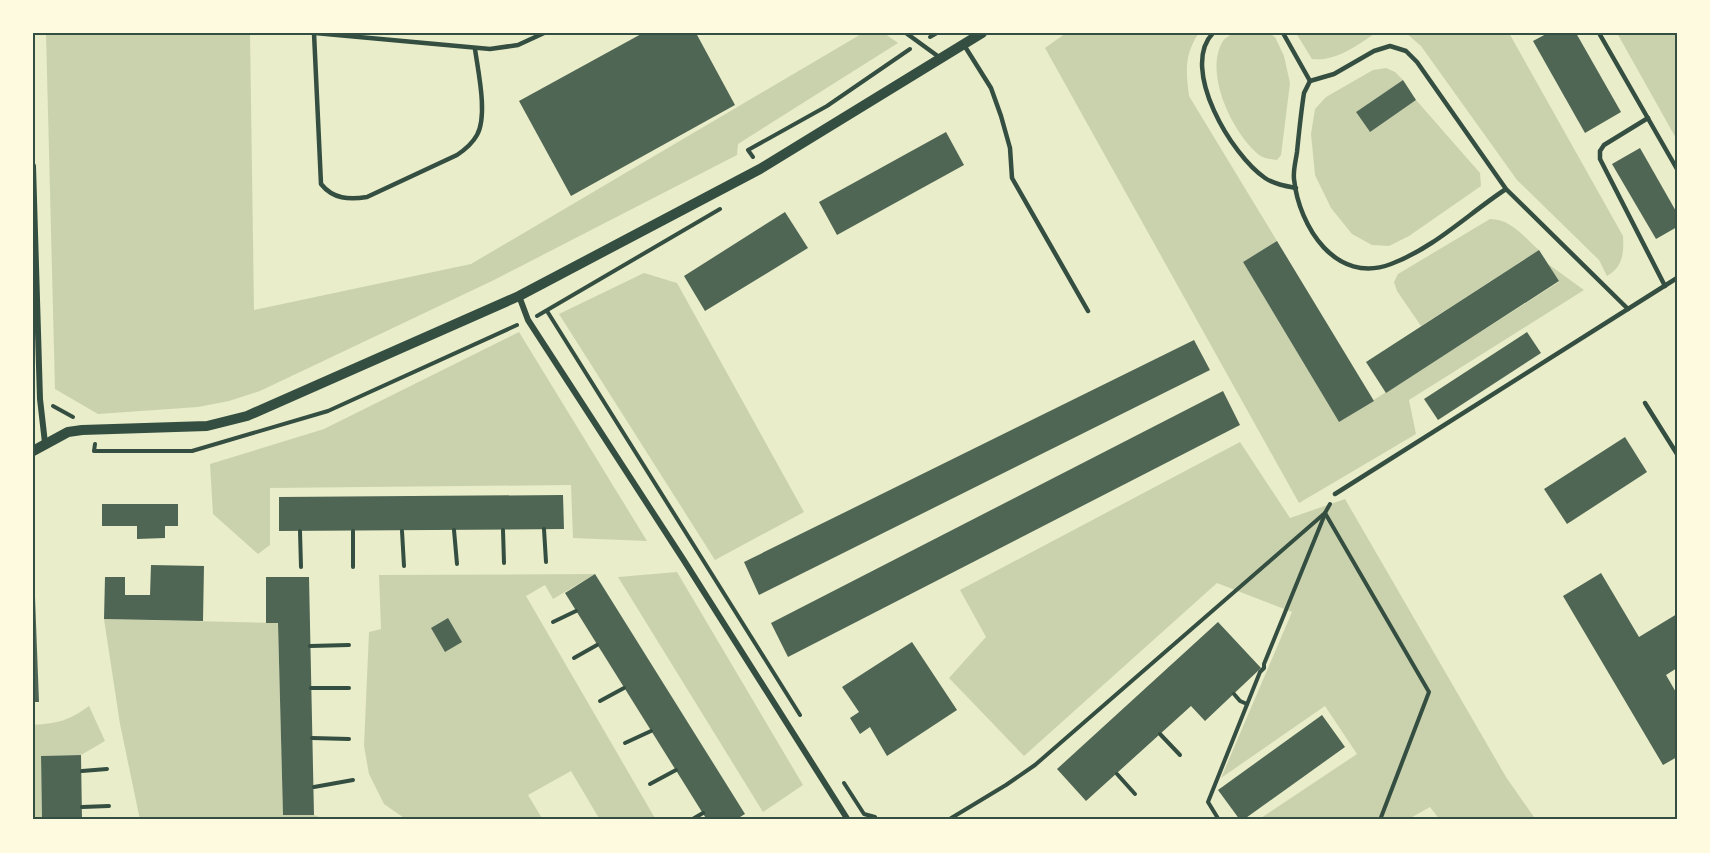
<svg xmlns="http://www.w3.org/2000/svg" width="1710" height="853" font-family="'Fira Sans Condensed',sans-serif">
	<rect width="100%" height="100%" fill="#e9edc9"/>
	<g fill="#cad2ad">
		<path d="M46 33H250L254 310 471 264 863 33H884L898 43 738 144 737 155 494 280 260 391 229 401 198 407 98 414 55 389Z"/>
		<path d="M1066 33H1199C1184 54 1186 72 1189 96L1277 241 1243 262 1339 422 1559 282 1548 264 1584 290 1409 400 1416 434 1299 503 1045 48Z"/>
		<path d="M1234 33H1269L1275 37 1284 56 1290 83 1281 155 1277 160C1271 159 1264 159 1259 155 1233 134 1203 73 1223 41 1225 38 1230 35 1234 33Z"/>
		<path d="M1296 33H1376C1357 45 1336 62 1312 59Z"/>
		<path d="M1406 33H1509L1623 236C1624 253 1623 267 1607 276L1599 260 1517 180 1421 46Z"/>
		<path d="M1617 33H1677V140Z"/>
		<path d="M1386 68 1395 72 1403 80 1356 112 1369 131 1416 100 1480 173 1481 186 1409 236 1389 246 1372 245 1352 234 1331 208 1315 175 1311 134 1315 109 1326 97 1373 70Z"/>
		<path d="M1490 219C1511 219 1524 237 1539 250L1421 326 1397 291 1394 282 1398 274Z"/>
		<path d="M644 273 677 283 804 512 715 560 559 314Z"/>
		<path d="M519 332 647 541 573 538 571 485 270 488V545L258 554 213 514 210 464 324 429Z"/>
		<path d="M1240 442 1290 518 1345 499 1506 777 1536 820H1440L1430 807 1407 820H1258L1357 754 1325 706 1221 778 1292 612 1217 583 1024 756 949 678 986 637 960 590Z"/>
		<path d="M677 572 803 785 763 812 618 577Z"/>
		<path d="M595 574 553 599 545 585 526 596 656 820H600L571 771 528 795 543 820H407L384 804 369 774 364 746 369 632 381 629 379 575Z"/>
		<path d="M104 619 278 623 283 815H314L328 820H140L120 724Z"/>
		<path d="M89 706 105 741 81 755 41 756 42 820H33V725C59 723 68 721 89 706Z"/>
	</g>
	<g fill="#4f6655">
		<path d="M643 33H696L735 105 571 196 519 101Z"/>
		<path d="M1548 33H1576L1621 112 1585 133 1533 41Z"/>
		<path d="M1403 80 1416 100 1370 132 1356 112Z"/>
		<path d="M946 132 964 165 837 235 819 202Z"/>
		<path d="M1640 148 1677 213V227L1656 239 1612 164Z"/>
		<path d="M785 212 808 248 705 311 684 276Z"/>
		<path d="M1277 241 1374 401 1339 422 1243 262Z"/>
		<path d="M1539 250 1559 281 1386 393 1366 362Z"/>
		<path d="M1527 332 1541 353 1438 420 1424 399Z"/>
		<path d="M1194 340 1210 370 759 595 744 562Z"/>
		<path d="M1223 391 1240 425 788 657 771 623Z"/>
		<path d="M1625 437 1647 472 1567 524 1544 489Z"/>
		<path d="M563 495 564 529 279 531V497Z"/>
		<path d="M102 504H178V526H165V538L137 539V526H102Z"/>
		<path d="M151 565 204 566 203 621 104 619 105 577H125V595H150Z"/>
		<path d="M1601 573 1639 637 1677 614V668L1666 675 1677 694V757L1663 765 1563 596Z"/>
		<path d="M595 574 745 814 735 820H707L565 593Z"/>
		<path d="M266 577H309L314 815H283L278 623H266Z"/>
		<path d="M33 597H35L39 702H33Z"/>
		<path d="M448 618 462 642 445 652 431 628Z"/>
		<path d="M1218 622 1261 668 1205 721 1191 706 1086 801 1057 769Z"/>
		<path d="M912 642 957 710 887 756 870 727 860 734 850 718 859 712 842 687Z"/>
		<path d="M1322 715 1345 747 1243 820H1240L1218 790Z"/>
		<path d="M81 755 82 820H42L41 756Z"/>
	</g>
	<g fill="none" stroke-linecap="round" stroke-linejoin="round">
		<g stroke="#344e41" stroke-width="4">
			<path d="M930 37 937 33"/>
			<path d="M753 157 748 150 827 106 910 49"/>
			<path d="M547 311 800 715"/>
			<path d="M537 316 720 209"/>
			<path d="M53 406 73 417"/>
			<path d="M95 444 94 451H192L328 411 517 325"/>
			<path d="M1325 513 1429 692 1380 820"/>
			<path d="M544 529 546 562"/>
			<path d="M454 530 457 564"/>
			<path d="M503 530 504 563"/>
			<path d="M300 531 301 567"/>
			<path d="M353 531V567"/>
			<path d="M402 531 404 566"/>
			<path d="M553 622 576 611"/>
			<path d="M310 646 349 645"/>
			<path d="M574 658 597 645"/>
			<path d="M311 688H349"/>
			<path d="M1234 694 1240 701 1247 704"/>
			<path d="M600 701 624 688"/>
			<path d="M1160 734 1180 755"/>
			<path d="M312 738 349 739"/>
			<path d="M625 743 651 731"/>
			<path d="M82 771 107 769"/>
			<path d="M1117 774 1135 794"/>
			<path d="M844 783 864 814 875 817 877 820"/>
			<path d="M650 784 676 770"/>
			<path d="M314 787 353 780"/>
			<path d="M82 807 109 806"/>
			<path d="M691 820 703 813"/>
			<path d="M948 820 1006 785 1035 765 1325 513 1330 504"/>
			<path d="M1219 820 1208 802 1260 672 1264 668V664L1325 514"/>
		</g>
		<g stroke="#344e41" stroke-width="4.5">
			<path d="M314 33 321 184C333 199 349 200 367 197L457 155C466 149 472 144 477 135 488 115 478 71 475 49"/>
			<path d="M315 33 490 49 518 45 544 33"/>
			<path d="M906 33 939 57"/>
			<path d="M1213 33C1179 68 1232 156 1265 178 1274 184 1285 186 1296 188"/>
			<path d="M1283 33 1310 81"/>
			<path d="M1599 33 1677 169"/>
			<path d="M964 45 991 88 1001 116 1010 148 1012 178 1088 311"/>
			<path d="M1648 118 1604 145 1600 151V159L1665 286"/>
			<path d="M1506 189C1468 214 1434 248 1391 264 1336 285 1299 227 1294 179 1293 170 1296 160 1297 152 1299 132 1301 112 1304 93L1310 81 1334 74 1374 51 1390 46 1406 51 1417 62 1506 189 1628 309"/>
			<path d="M1645 403 1677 454"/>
			<path d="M1335 494 1677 278"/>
		</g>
		<g stroke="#344e41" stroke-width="6">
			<path d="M33 166 40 399 45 443"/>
			<path d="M519 296 528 320 683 559 848 820"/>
		</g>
		<path stroke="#344e41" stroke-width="10" d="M33 451 68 432 82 430 207 426 247 416 519 296 760 169 982 33"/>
	</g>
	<rect width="1710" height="853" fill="none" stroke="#fefae0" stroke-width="69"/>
	<rect x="34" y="34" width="1642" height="784" fill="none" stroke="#344e41" stroke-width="2"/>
</svg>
